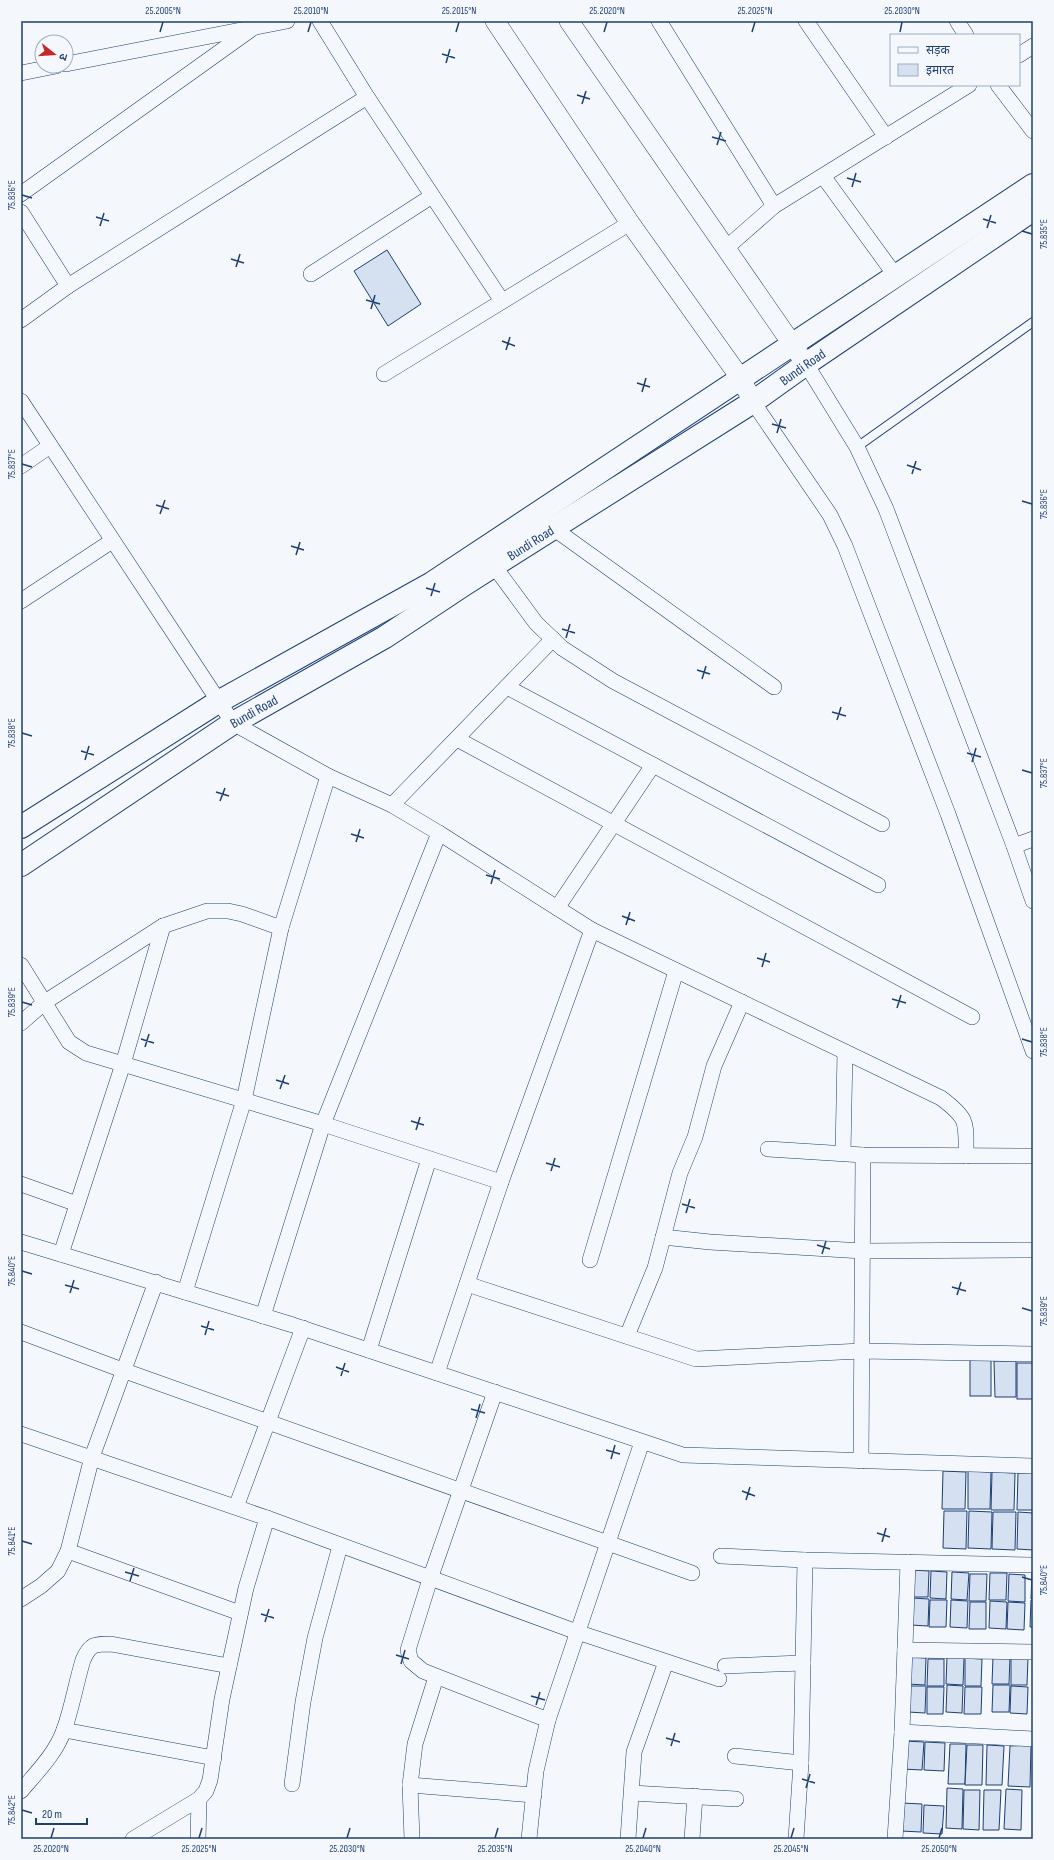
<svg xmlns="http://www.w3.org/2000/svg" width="1054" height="1860" font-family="'Sofia Sans Condensed','Noto Sans Devanagari',sans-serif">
	<rect width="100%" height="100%" fill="#f4f7fb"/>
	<g fill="#d5e0f0" stroke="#1d3f73">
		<path d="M387 250 421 304 388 326 354 271Z"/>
		<rect x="970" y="1360" width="21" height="36"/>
		<path d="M994 1361H1016V1397H995Z"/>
		<rect x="1017" y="1363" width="16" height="36"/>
		<path d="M943 1471 966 1472 965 1509H942Z"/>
		<path d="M968 1471 991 1472 990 1509H968Z"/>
		<path d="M992 1472 1015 1473 1014 1510H991Z"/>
		<path d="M1018 1473H1033V1510H1017Z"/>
		<path d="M944 1511H967L966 1549 943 1548Z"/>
		<path d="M969 1511 992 1512 991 1549 968 1548Z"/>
		<path d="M993 1512H1016L1015 1550 992 1549Z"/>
		<path d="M1018 1512 1033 1513V1550L1017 1549Z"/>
		<path d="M912 1570 929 1571 928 1597H911Z"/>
		<path d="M931 1571 947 1572 946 1599 930 1598Z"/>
		<path d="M952 1572 969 1573 967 1600 951 1599Z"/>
		<path d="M1032 1572H1033V1599H1031Z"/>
		<path d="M990 1573H1007L1006 1600H989Z"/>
		<path d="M970 1574H987L986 1601H969Z"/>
		<path d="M1009 1574 1025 1575V1602L1008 1601Z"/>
		<path d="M912 1598 929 1599 928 1626 911 1625Z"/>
		<path d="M930 1600H947L946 1627H929Z"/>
		<path d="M951 1600 968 1601 967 1628 950 1627Z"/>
		<path d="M1031 1600H1033V1627H1030Z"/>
		<path d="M990 1601 1007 1602 1006 1629 989 1628Z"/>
		<path d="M970 1602H986V1629H969Z"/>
		<path d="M1008 1602 1025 1603 1024 1630 1007 1629Z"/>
		<path d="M909 1657 926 1658 925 1685 908 1684Z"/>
		<path d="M947 1657 964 1658 963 1685 946 1684Z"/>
		<path d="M993 1657H1010L1009 1684H992Z"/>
		<path d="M965 1658 982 1659 981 1686H965Z"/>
		<path d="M1011 1658H1028L1027 1685H1011Z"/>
		<path d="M928 1659H944V1686H927Z"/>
		<path d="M947 1685 963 1686 962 1713 946 1712Z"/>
		<path d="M993 1685H1010L1009 1712H992Z"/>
		<path d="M909 1686H926L925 1713 908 1712Z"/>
		<path d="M1011 1686 1028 1687 1027 1714 1010 1713Z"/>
		<path d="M927 1687H944L943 1714H927Z"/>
		<path d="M965 1687H982L981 1714H964Z"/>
		<path d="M904 1741 924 1742 922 1770 902 1769Z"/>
		<path d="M925 1742 945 1743 944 1771 924 1770Z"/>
		<path d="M950 1744H966L965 1784H948Z"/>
		<path d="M967 1745H983L982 1785H965Z"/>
		<path d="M987 1745 1004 1746 1002 1785H986Z"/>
		<path d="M1031 1745 1030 1787 1008 1786 1010 1746Z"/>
		<path d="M947 1788 963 1789 962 1829 946 1828Z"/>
		<path d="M1006 1789 1022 1790 1021 1830 1004 1829Z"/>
		<path d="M964 1790H980L979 1830 963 1829Z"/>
		<path d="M984 1790H1001L999 1830H983Z"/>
		<path d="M902 1803 922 1804 921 1832 901 1831Z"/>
		<path d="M924 1805 944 1806 942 1834 923 1833Z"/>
	</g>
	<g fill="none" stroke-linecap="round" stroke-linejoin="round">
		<g stroke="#1d3f73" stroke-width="10">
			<path id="service" d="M857 447 1033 322"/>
		</g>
		<g stroke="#1d3f73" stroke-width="16">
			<g id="minor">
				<path d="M659 21 774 206"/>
				<path d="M806 21 886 137"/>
				<path d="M957 21 966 35"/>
				<path d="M1019 55 1033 46"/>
				<path d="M66 64 287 21"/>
				<path d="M21 73 56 66"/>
				<path d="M998 85 1033 131"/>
				<path d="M367 97 502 301"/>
				<path d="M823 176 895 275"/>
				<path d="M21 194 253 28"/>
				<path d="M21 212 68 286 21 320"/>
				<path d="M725 249 774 206 969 85"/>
				<path d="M311 274 432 196"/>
				<path d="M68 286 367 97 320 21"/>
				<path d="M806 364 857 447 886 509 1014 846 1033 901"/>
				<path d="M384 374 630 223"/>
				<path d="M21 401 233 723 328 776 392 805 439 833 592 930 501 1182"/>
				<path d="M753 402 830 515 845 546 948 814 1033 1051"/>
				<path d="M21 466 50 446"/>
				<path d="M553 528 774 687"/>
				<path d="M494 566 536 623 562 648 613 681 882 824"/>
				<path d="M21 601 112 541"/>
				<path d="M507 687 878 885"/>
				<path d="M457 739 972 1017"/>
				<path d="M392 805 553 639"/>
				<path d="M1014 846 1033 839"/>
				<path d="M557 908 653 765"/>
				<path d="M592 930 941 1098C969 1119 966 1122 966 1156"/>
				<path d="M21 965 69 1042 86 1053 323 1124 501 1182 437 1373"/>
				<path d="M21 1023 45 1002 163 926 207 911H228L242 914 281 928"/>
				<path d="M768 1149 863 1155 1033 1156"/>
				<path d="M843 1153 845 1052"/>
				<path d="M21 1184 77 1204"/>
				<path d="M663 1237 710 1242 863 1251 1033 1250"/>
				<path d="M21 1242 293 1325 683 1455 1033 1466"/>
				<path d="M61 1254 123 1064 163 926"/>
				<path d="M590 1260 676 971"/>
				<path d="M467 1284 696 1359 862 1351 1033 1354"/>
				<path d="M185 1292 244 1100 281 928 328 776"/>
				<path d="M263 1316 323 1124 439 833"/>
				<path d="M21 1332 125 1371 692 1573"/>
				<path d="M627 1336 655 1268 680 1173 695 1137 714 1066 742 1002"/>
				<path d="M369 1350 429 1159"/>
				<path d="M495 1392 430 1579 408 1650 411 1661 423 1671 548 1720"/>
				<path d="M21 1434 267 1518 577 1632 719 1679"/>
				<path d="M861 1461 863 1155"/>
				<path d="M236 1507 303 1328"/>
				<path d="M68 1551 240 1613"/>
				<path d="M721 1556 805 1560 1033 1565"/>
				<path d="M21 1599 41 1586 58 1571 68 1551 92 1457 156 1282"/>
				<path d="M905 1650 1033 1652"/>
				<path d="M725 1666 803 1663"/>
				<path d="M64 1730 214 1758"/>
				<path d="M902 1732 1033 1739"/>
				<path d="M735 1756 801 1763"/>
				<path d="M292 1784 303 1702 315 1638 340 1546"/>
				<path d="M410 1785 534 1795"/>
				<path d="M21 1791C37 1772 56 1753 64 1730 72 1708 76 1683 83 1660 90 1644 94 1644 111 1644L229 1666"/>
				<path d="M632 1793 736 1799"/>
				<path d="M133 1839 199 1799 206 1791 210 1780 222 1699 246 1588 267 1518"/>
				<path d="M198 1839 199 1799"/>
				<path d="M412 1839 410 1785 415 1744 436 1677"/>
				<path d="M529 1839 536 1771 548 1720 642 1442"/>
				<path d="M628 1839 634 1752 666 1662"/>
				<path d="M692 1839 695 1796"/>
				<path d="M796 1839 801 1763 805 1560"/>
				<path d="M895 1839 902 1732 908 1562"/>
			</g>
		</g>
		<g stroke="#1d3f73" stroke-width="20">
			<g id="tertiary">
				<path d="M495 21 630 223 741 379 753 402"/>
				<path d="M569 21 801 357"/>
			</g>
		</g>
		<g stroke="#1d3f73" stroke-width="24">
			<g id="primary">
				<path d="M21 827 218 702 432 583 1033 185"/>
				<path id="s1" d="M21 865 233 723 385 637 465 584 753 402 806 364 1033 210"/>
			</g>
		</g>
		<use href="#service" stroke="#f4f7fb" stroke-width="8"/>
		<use href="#minor" stroke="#f4f7fb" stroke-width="15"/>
		<use href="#tertiary" stroke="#f4f7fb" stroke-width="19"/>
		<use href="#primary" stroke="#f4f7fb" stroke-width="22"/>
	</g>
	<path fill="none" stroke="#1d3f73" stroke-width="1.5" d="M160 32 163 22M308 32 311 22M456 32 459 22M604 32 607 22M752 32 755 22M900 32 902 22M442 54 455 58M446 63 450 49M577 95 590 99M582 104 586 91M712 137 726 141M717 145 721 132M847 178 861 182M852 187 856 173M22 195 32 198M96 217 109 221M983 219 996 223M100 226 104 213M987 228 991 215M1022 231 1032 234M231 259 244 263M236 267 240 254M366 300 380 304M371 309 375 295M502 341 515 346M506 350 510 337M637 383 650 387M642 392 646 378M772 424 786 428M777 433 781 419M22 464 32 467M907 465 921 470M912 474 916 461M1022 501 1032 504M156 505 169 509M160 514 165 500M291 546 304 550M296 555 300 542M426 588 440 592M431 596 435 583M562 629 575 633M566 638 570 624M697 670 710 674M702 679 706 666M832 712 846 716M837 720 841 707M22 733 32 736M81 751 94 755M967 753 981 757M85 760 89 746M972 762 976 748M1022 770 1032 773M216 792 229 796M220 801 225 788M351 834 364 838M356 842 360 829M486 875 500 879M491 884 495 870M622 916 635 921M626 925 630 912M757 958 770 962M762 967 766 953M892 999 906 1003M22 1002 32 1005M897 1008 901 995M141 1039 154 1043M1022 1039 1032 1042M145 1047 149 1034M276 1080 289 1084M280 1089 285 1075M411 1121 424 1125M416 1130 420 1117M546 1163 560 1167M551 1171 555 1158M682 1204 695 1208M686 1213 690 1199M817 1245 830 1249M822 1254 826 1241M22 1271 32 1274M65 1285 79 1289M952 1287 966 1291M70 1293 74 1280M957 1295 961 1282M1022 1308 1032 1311M201 1326 214 1330M205 1335 209 1321M336 1367 349 1372M341 1376 345 1363M471 1409 485 1413M476 1418 480 1404M606 1450 620 1454M611 1459 615 1445M742 1491 755 1496M746 1500 750 1487M877 1533 890 1537M22 1541 32 1544M882 1542 886 1528M125 1572 139 1576M1022 1577 1032 1580M130 1581 134 1568M261 1614 274 1618M265 1622 269 1609M396 1655 409 1659M401 1664 405 1650M531 1696 545 1700M536 1705 540 1692M666 1738 680 1742M671 1746 675 1733M802 1779 815 1783M806 1788 810 1774M22 1810 32 1813M51 1838 54 1828M199 1838 202 1828M347 1838 350 1828M495 1838 498 1828M643 1838 646 1828M791 1838 794 1828M939 1838 942 1828"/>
	<g text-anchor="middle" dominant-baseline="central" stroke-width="3" stroke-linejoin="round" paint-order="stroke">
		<g font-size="14" fill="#1d3f73" stroke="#f4f7fb">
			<text stroke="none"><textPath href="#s1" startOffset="927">Bundi Road</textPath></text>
			<text stroke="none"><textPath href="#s1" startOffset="603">Bundi Road</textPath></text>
			<text stroke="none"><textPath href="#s1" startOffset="279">Bundi Road</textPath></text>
		</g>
	</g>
	<rect width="1054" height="1860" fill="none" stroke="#f4f7fb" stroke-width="44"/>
	<rect x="890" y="34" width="130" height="52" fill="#f4f7fb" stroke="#9eadc5"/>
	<rect x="898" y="47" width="20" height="6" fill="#f4f7fb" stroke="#9eadc5"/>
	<text x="926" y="54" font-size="12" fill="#1d3f73">सड़क</text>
	<rect x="898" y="64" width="20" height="12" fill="#d5e0f0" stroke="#9eadc5"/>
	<text x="926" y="74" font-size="12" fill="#1d3f73">इमारत</text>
	<g transform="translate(54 54) rotate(107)"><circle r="19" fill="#f4f7fb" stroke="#9eadc5"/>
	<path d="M0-3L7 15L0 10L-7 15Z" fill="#c62828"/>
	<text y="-6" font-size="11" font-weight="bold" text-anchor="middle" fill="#1d3f73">उ</text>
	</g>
	<path d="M36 1818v6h51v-6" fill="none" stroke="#1d3f73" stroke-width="2"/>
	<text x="42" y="1818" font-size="12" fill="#1d3f73" stroke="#f4f7fb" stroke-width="3" paint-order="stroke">20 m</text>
	<rect x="22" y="22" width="1010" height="1816" fill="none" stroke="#1d3f73" stroke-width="1.5"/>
	<g font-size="10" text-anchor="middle" fill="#1d3f73">
		<text x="163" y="14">25.2005°N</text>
		<text x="311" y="14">25.2010°N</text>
		<text x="459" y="14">25.2015°N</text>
		<text x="607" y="14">25.2020°N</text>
		<text x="755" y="14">25.2025°N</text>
		<text x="902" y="14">25.2030°N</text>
		<text transform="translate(11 195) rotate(-90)" y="4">75.836°E</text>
		<text transform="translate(1043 234) rotate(-90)" y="4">75.835°E</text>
		<text transform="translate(11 464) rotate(-90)" y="4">75.837°E</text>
		<text transform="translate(1043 504) rotate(-90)" y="4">75.836°E</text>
		<text transform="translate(11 733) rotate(-90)" y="4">75.838°E</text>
		<text transform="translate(1043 773) rotate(-90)" y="4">75.837°E</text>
		<text transform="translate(11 1002) rotate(-90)" y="4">75.839°E</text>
		<text transform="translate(1043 1042) rotate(-90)" y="4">75.838°E</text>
		<text transform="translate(11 1271) rotate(-90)" y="4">75.840°E</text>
		<text transform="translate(1043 1311) rotate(-90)" y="4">75.839°E</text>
		<text transform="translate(11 1541) rotate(-90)" y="4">75.841°E</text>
		<text transform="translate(1043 1580) rotate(-90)" y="4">75.840°E</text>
		<text transform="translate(11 1810) rotate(-90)" y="4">75.842°E</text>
		<text x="51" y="1852">25.2020°N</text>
		<text x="199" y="1852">25.2025°N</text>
		<text x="347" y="1852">25.2030°N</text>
		<text x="495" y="1852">25.2035°N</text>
		<text x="643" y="1852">25.2040°N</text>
		<text x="791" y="1852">25.2045°N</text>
		<text x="939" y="1852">25.2050°N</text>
	</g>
</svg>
